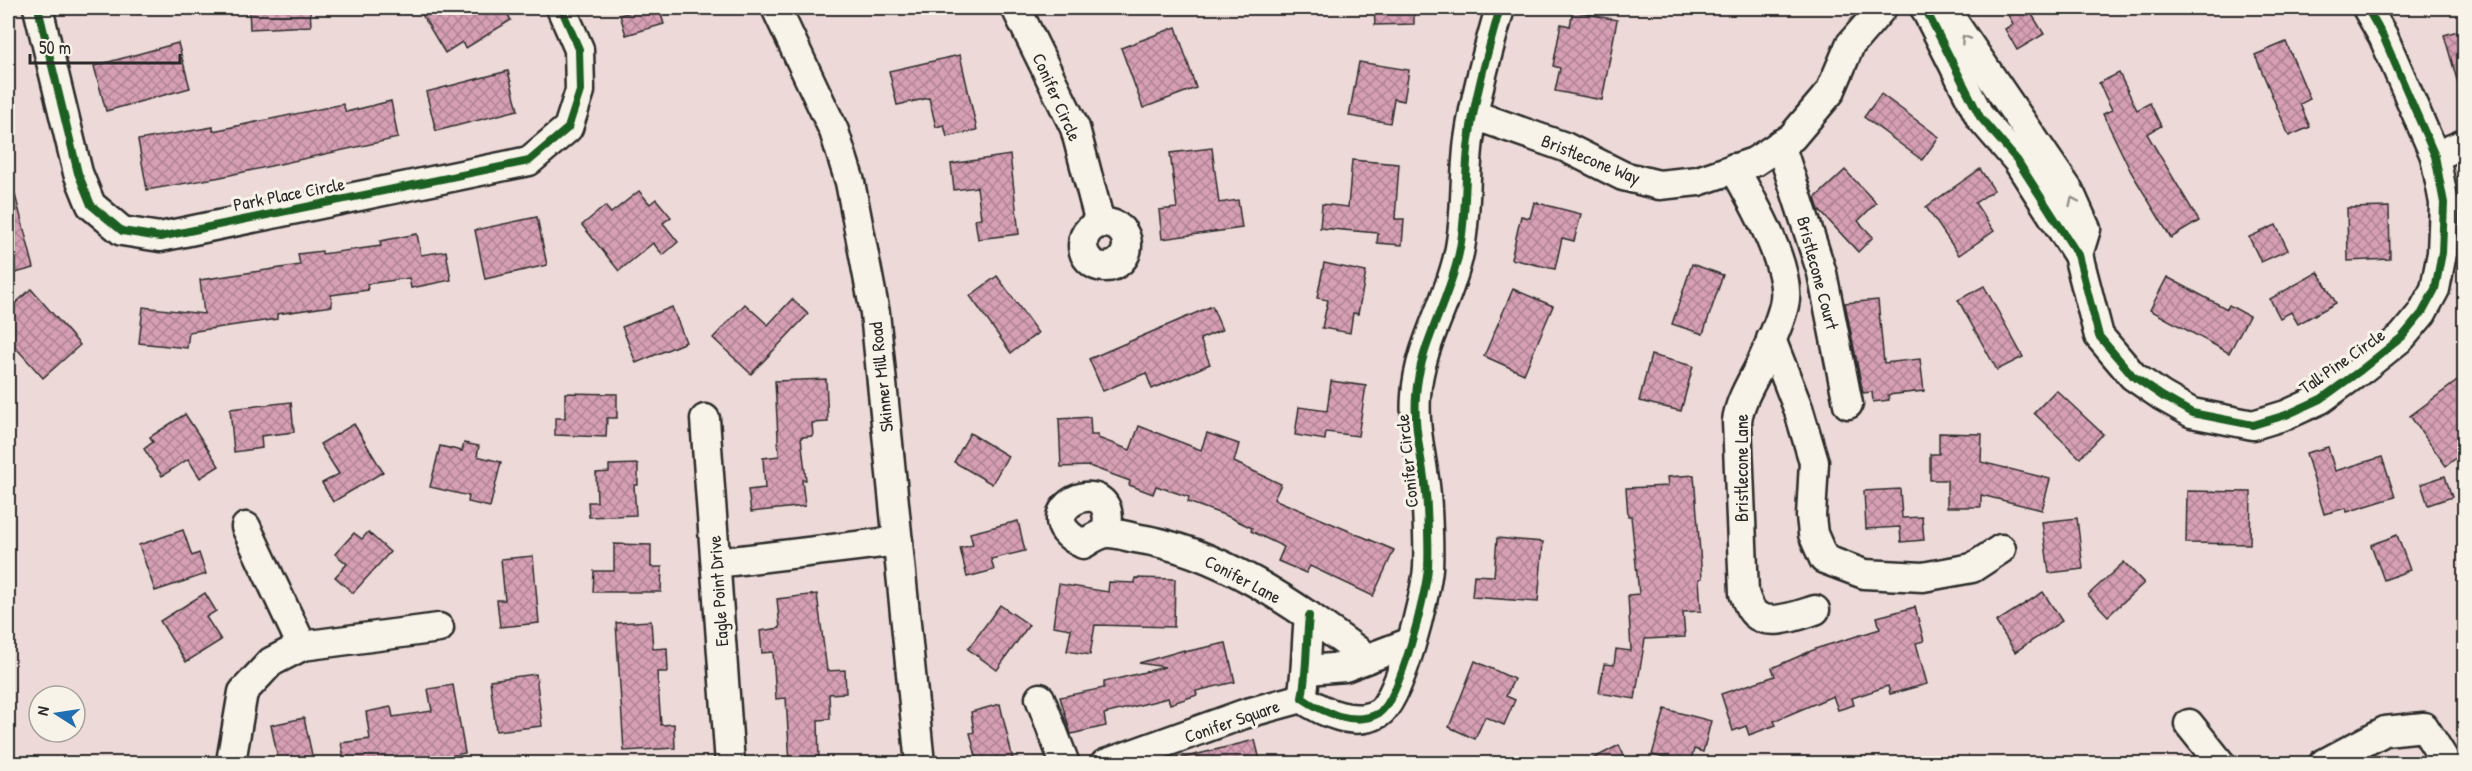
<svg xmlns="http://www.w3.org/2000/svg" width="2472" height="771" font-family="'Patrick Hand',sans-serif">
	<defs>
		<pattern id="building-cross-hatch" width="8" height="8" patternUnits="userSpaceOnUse" patternTransform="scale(1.5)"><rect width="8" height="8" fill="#d69fb3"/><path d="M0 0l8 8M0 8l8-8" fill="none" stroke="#ae8292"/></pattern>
	</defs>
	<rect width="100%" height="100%" fill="#eddad8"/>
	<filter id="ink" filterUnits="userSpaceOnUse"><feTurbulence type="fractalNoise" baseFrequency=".0167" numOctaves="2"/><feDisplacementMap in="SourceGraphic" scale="12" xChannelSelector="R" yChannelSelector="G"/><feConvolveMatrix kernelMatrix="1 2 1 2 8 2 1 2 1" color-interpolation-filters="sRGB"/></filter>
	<g filter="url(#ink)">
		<g fill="url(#building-cross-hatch)" stroke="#2b2b2b" stroke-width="1.5">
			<path d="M249 8H310L311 26 250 29Z"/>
			<path d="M418 8H504L511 20 466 48 462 42 445 53Z"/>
			<path d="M636 8H659L664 24 626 35 620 15 637 10Z"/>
			<path d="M1374 8H1414V24L1375 25Z"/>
			<path d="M2004 8H2028L2044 34 2017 50 2005 29 2013 24Z"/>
			<path d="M1573 11 1617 20 1602 100 1555 91 1560 68 1553 66 1561 24 1570 26Z"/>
			<path d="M1176 27 1196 88 1143 108 1121 48Z"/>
			<path d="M2464 29V89L2460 90 2444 35Z"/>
			<path d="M2286 42 2310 99 2300 104 2310 127 2289 136 2255 55Z"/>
			<path d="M178 43 190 88 106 111 94 66Z"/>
			<path d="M960 55 977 130 947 137 944 125 936 127 929 98 897 105 889 71Z"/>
			<path d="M1359 62 1409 70 1404 101 1394 99 1390 123 1349 116Z"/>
			<path d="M508 71 518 110 436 131 426 92Z"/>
			<path d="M2119 73 2137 110 2150 103 2161 126 2147 134 2199 221 2171 238 2131 172 2103 114 2112 110 2099 83Z"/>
			<path d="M1881 94 1939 137 1922 160 1864 117Z"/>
			<path d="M391 101 398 138 221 177 147 190 138 140 213 127V131L343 104 346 112Z"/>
			<path d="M1212 148 1219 203 1238 200 1242 228 1162 239 1159 210 1177 208 1170 153Z"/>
			<path d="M1010 155 1019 234 978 239 975 219 981 218 977 187 954 190 951 164Z"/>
			<path d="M1352 160 1399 164 1395 219H1404L1402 245 1377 243 1378 233 1320 228 1322 204 1348 207Z"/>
			<path d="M1980 169 1994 190 1975 203 1994 231 1959 255 1926 207Z"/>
			<path d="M1845 170 1876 203 1858 221 1873 237 1858 252 1819 210 1815 198Z"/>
			<path d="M13 187 34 268 8 275V188Z"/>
			<path d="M639 191 650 204 656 199 671 217 663 223 678 242 663 255 653 243 619 271 582 225 605 206 611 213Z"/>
			<path d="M1534 202 1581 214 1574 241 1562 238 1555 269 1511 259 1521 216 1530 218Z"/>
			<path d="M2389 207 2390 259 2348 261 2347 208Z"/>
			<path d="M537 217 547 265 485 279 475 230Z"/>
			<path d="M2276 225 2288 250 2261 262 2249 237Z"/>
			<path d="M417 234 421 255 446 251 451 280 411 288 409 278 367 284 368 290 331 295 332 306 277 314V319L189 332 187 348 139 343 143 307 204 314 200 280 300 265 298 254 322 251V254L381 246 380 241Z"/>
			<path d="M1324 263 1366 272 1358 314 1353 313 1350 333 1322 328 1328 300 1317 298Z"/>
			<path d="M1692 264 1723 275 1703 334 1672 324Z"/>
			<path d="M2318 272 2336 303 2298 324 2291 312 2280 318 2270 299Z"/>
			<path d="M997 276 1038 333 1011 353 970 296Z"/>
			<path d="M2167 277 2227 309 2229 305 2249 316 2229 353 2150 310Z"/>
			<path d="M1984 286 2023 357 1997 370 1958 300Z"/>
			<path d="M31 289 80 345 43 378 8 339V310Z"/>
			<path d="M1513 289 1553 306 1524 374 1484 356Z"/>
			<path d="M792 299 808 314 751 374 713 338 745 304 768 325Z"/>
			<path d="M1878 300 1884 363 1920 359 1924 391 1888 395 1889 400 1873 402 1872 392 1863 393 1845 303Z"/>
			<path d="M1212 306 1222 330 1200 339 1210 364 1152 389 1146 373 1103 391 1089 359Z"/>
			<path d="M672 307 686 342 636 363 622 327Z"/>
			<path d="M1651 355 1693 366 1681 411 1639 401Z"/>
			<path d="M2464 376V452L2446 466 2410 416Z"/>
			<path d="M826 379 828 422 812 423 813 436 801 437 806 480H802L805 506 751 512 748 490 765 488 763 458 779 456 775 381Z"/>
			<path d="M1331 381 1366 386 1358 436 1326 432 1325 440 1295 435 1299 407 1327 411Z"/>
			<path d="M2056 390 2103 434 2080 458 2034 413Z"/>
			<path d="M565 393 617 394V418H607L606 437 555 435V418H565Z"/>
			<path d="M291 402 294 432 261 436 262 448 234 452 230 409Z"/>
			<path d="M185 414 219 466 200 478 188 459 162 476 144 449 153 442 150 437Z"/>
			<path d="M1090 417 1091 435H1098V438L1130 450 1139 426 1201 450 1207 433 1239 444 1234 462 1281 484 1274 499 1394 550 1373 596 1310 566 1306 573 1278 561 1284 547 1251 531 1252 528 1227 516 1188 502 1189 497 1156 486 1153 494 1129 485 1130 481 1089 466 1061 467 1059 419Z"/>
			<path d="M354 424 383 472 333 502 322 483 339 474 320 444Z"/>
			<path d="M970 433 1008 456 992 484 954 462Z"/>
			<path d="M1939 433 1982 434 1981 462 2050 479 2042 510 1981 495V507H1947V480H1930V454H1939Z"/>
			<path d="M464 443 479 446 477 456 501 462 490 507 468 502 469 496 430 487 440 446 462 451Z"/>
			<path d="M2328 447 2335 471 2382 457 2395 497 2347 512 2346 508 2324 514 2306 453Z"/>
			<path d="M638 464V485H634L636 515 589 517 588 502H597L596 473 609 472V465Z"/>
			<path d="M1694 475 1702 578 1699 579 1701 611 1683 612 1685 637 1645 639 1635 699 1599 693 1604 664 1614 665 1616 649 1631 651 1628 595 1639 594 1631 516H1628L1626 488 1668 486 1667 477Z"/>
			<path d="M2445 476 2452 497 2428 505 2421 484Z"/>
			<path d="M1900 489 1902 518 1922 517 1924 540 1901 542 1900 527 1866 529 1864 491Z"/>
			<path d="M2187 491 2251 492 2250 544 2186 543Z"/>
			<path d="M2077 518 2083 569 2049 573 2042 522Z"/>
			<path d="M1018 521 1025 551 991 559 994 570 967 577 960 548 973 545 970 533Z"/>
			<path d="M183 530 192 556 199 553 206 574 155 591 139 545Z"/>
			<path d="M368 532 390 552 353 593 335 577 347 564 335 554 354 533 362 539Z"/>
			<path d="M2397 535 2410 570 2384 580 2371 545Z"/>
			<path d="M1497 538 1543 542 1538 602 1472 597 1474 575 1494 576Z"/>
			<path d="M614 544 651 545V567H662L661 592H593L594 571H614Z"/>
			<path d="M533 556 539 623 500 627 497 600H505L501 559Z"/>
			<path d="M2124 562 2144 583 2108 616 2088 595Z"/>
			<path d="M1135 578 1175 579 1174 627 1095 625 1090 655 1067 651 1071 629 1053 626 1059 584 1108 592 1109 582 1135 583Z"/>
			<path d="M2043 592 2062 621 2015 652 1996 622Z"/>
			<path d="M205 593 216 611 206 617 221 640 186 662 160 621Z"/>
			<path d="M817 594 827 671 845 670 846 693 829 694 830 719 818 720 819 764H790L786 698 776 699 773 652 762 653 760 631 780 628 777 599Z"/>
			<path d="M1000 605 1029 625 997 670 968 649Z"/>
			<path d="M1915 607 1924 641 1916 643 1927 684 1890 694 1888 686 1852 698 1854 705 1838 710 1833 696 1774 721 1776 725 1749 735 1746 726 1733 731 1721 694 1775 676 1772 668 1818 648 1880 629 1877 617Z"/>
			<path d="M651 621 653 649 667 648 668 672H657L661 725 674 724 675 748 624 751 616 623Z"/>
			<path d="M1226 643 1235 682 1196 691 1197 695 1170 704 1168 698 1104 714 1106 726 1071 734 1060 697 1104 688V682L1165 667 1139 663 1184 650V652Z"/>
			<path d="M1475 661 1514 679 1506 696 1515 700 1504 725 1485 717 1475 739 1449 727Z"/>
			<path d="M536 674 542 726 496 731 490 680Z"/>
			<path d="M453 685 465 753 411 764H345L341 743 370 739 366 712 391 707 393 717 432 711 428 689Z"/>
			<path d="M1000 704 1014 764H978L970 733 974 732 971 712Z"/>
			<path d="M1665 709 1711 721 1703 752 1694 749 1690 764 1652 755Z"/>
			<path d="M304 718 314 764H279L271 725Z"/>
			<path d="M1255 740 1261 764H1183L1182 758Z"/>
			<path d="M1619 745 1628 764H1583Z"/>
		</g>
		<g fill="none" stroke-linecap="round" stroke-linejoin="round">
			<g stroke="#2b2b2b" stroke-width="33">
				<g id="minor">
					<path d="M38 8 78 173 91 205 122 231 160 237 529 161 568 128 580 91 579 49 561 8"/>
					<path d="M776 8 834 131 850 182 875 313 920 764"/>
					<path d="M1016 8 1075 128 1100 223"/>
					<path d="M1925 8 1980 117 2017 160 2078 255 2099 336 2133 376 2162 396 2192 413 2253 425 2286 415 2321 399 2361 370 2402 337 2422 313 2435 289 2442 253 2444 203 2435 156 2383 36 2367 8"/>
					<path d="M1944 8 2069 191 2086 229 2078 255"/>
					<path d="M1474 115 1565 147 1623 176 1659 185 1698 181 1754 162 1792 137 1830 92 1850 45 1882 8"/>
					<path d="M1780 144 1822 273 1848 404"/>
					<path d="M2435 156 2464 144"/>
					<path d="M1734 168C1752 200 1793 270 1784 305 1780 323 1771 341 1764 357 1755 378 1740 398 1737 421L1744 593C1746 599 1749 609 1755 614 1769 627 1799 615 1815 610"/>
					<circle cx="1105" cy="245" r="22"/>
					<path d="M1771 339 1798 408 1814 462 1811 516 1813 534 1824 559 1864 574 1923 577 1972 568 2001 549"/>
					<path d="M705 419 730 764"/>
					<path d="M246 527 302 646"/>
					<path d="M1106 533C1122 462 1017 512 1083 544 1090 540 1100 533 1108 533 1117 533 1126 536 1135 538 1222 551 1296 606 1366 657"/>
					<path d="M716 563 898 541"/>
					<path d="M1309 616C1306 644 1307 671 1302 698 1322 712 1355 727 1379 713 1400 700 1426 594 1428 568 1429 549 1428 528 1427 509 1426 471 1413 434 1416 396 1419 345 1449 302 1459 253 1467 216 1464 178 1469 140 1475 96 1488 51 1500 8"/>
					<path d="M1307 670 1345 667 1411 642"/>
					<path d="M1040 698 1065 764"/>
					<path d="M2189 724 2221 764"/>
					<path d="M234 764 232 756 243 692 271 662 302 646 439 628"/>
					<path d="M1105 764 1244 714 1302 698"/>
					<path d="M2323 764 2385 731 2424 727 2447 764"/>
				</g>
			</g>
			<use href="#minor" stroke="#f7f3e8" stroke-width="28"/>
			<g stroke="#f7f3e8" stroke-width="11">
				<g id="cycleway">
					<path d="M38 8 78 173 91 205 122 231 160 237 529 161 568 128 580 91 579 49 561 8"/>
					<path d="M1925 8 1980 117 2017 160 2078 255 2099 336 2133 376 2162 396 2192 413 2253 425 2286 415 2321 399 2361 370 2402 337 2422 313 2435 289 2442 253 2444 203 2435 156 2383 36 2367 8"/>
					<path d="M1309 616C1306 644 1307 671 1302 698 1322 712 1355 727 1379 713 1400 700 1426 594 1428 568 1429 549 1428 528 1427 509 1426 471 1413 434 1416 396 1419 345 1449 302 1459 253 1467 216 1464 178 1469 140 1475 96 1488 51 1500 8"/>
				</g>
			</g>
			<use href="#cycleway" stroke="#1b5e20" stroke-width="8"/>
		</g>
		<defs><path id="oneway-chevron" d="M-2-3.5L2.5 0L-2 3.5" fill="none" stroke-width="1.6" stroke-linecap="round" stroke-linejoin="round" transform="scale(1.5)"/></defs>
		<g stroke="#918f8a">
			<use href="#oneway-chevron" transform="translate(1965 39) rotate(-124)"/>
			<use href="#oneway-chevron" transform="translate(2073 201) rotate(-115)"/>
		</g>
	</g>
	<g text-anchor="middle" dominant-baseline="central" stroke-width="6" stroke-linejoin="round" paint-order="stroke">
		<g font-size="18" fill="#2b2b2b" stroke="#f7f3e8">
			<text transform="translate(1057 97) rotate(66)">Conifer Circle</text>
			<text transform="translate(1591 159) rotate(22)">Bristlecone Way</text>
			<text transform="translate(289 194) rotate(-11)">Park Place Circle</text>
			<text transform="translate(1818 273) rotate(75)">Bristlecone Court</text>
			<text transform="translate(2342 361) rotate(-35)">Tall Pine Circle</text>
			<text transform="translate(881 377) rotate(-96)">Skinner Mill Road</text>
			<text transform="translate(1407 461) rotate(-96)">Conifer Circle</text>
			<text transform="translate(1741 468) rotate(-90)">Bristlecone Lane</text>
			<text transform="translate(1243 579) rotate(28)">Conifer Lane</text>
			<text transform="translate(718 591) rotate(-94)">Eagle Point Drive</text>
			<text transform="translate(1232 721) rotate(-19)">Conifer Square</text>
		</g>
	</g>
	<rect width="2472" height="771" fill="none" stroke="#f7f3e8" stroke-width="30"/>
	<rect x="15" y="15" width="2442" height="741" fill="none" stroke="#2b2b2b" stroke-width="2" filter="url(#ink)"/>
	<g transform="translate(57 714) rotate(282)"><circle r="28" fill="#f7f3e8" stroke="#a5a39c" stroke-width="1.5"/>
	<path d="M0-4.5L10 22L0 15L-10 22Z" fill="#1f6fb2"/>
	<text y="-9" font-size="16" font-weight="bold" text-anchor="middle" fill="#2b2b2b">N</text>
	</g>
	<path d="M30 54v9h150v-9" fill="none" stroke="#2b2b2b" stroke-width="3"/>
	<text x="39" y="54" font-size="18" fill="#2b2b2b" stroke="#f7f3e8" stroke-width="4.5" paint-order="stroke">50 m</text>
</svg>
